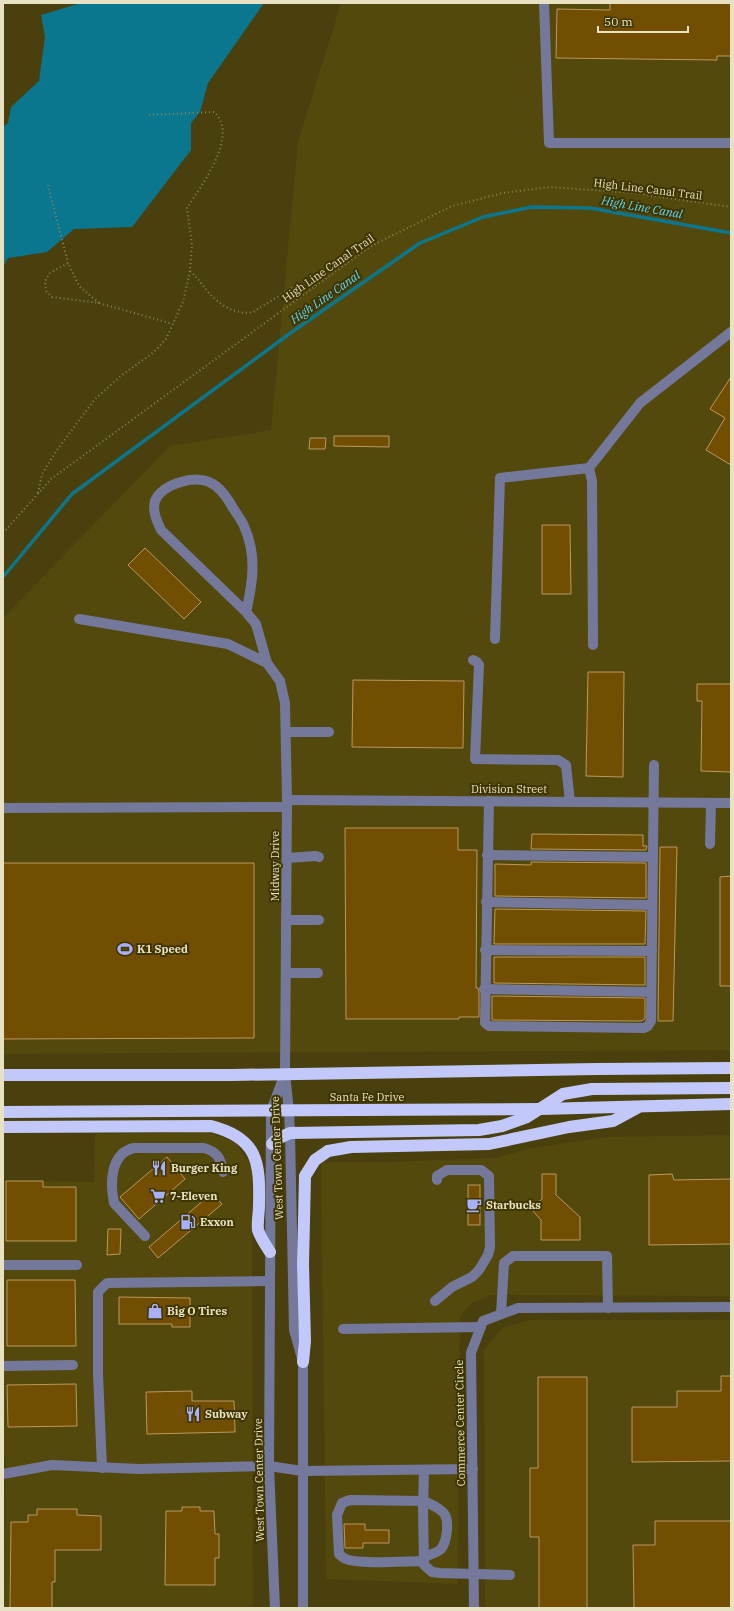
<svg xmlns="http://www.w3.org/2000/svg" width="734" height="1611" font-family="'IBM Plex Serif',serif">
	<rect width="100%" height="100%" fill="#49400d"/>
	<g fill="#53490d">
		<path d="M341 3H731V1050L3 1054V618L170 446 271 430 298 142Z"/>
		<path d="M207 1132 235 1142 252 1167 253 1608H4L6 1457 3 1455V1181L94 1182 95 1134Z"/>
		<path d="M731 1135V1296L491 1295 471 1303 460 1317 458 1584 326 1579 321 1162H386L496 1158 527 1149 606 1137Z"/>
		<path d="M530 1320H731V1608H485L484 1350 502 1328Z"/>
	</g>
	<path fill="#0b778f" d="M81 3H264L208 83 200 112 191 123V150L132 227 74 229 47 252 8 258 3 267V127L8 123 11 107 39 81 45 37 41 15Z"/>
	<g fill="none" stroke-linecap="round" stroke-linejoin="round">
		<path stroke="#0b778f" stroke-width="3.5" d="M3 577 72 494 289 334 420 243 483 217 532 207 590 208 731 233"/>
	</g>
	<g fill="#714e02" stroke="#bb985f">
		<path d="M610 3H731V56H717V60L556 58 557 9 610 10Z"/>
		<path d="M731 377V465L706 450 725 418 710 409Z"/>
		<path d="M334 436H389V447L334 446Z"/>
		<path d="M310 438H326L325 449H309Z"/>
		<path d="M542 525H570L571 594H542Z"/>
		<path d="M145 548 201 602 184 619 128 565Z"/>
		<path d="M588 672H624L623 777 586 776Z"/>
		<path d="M353 680 464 681 463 748 352 747Z"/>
		<path d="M697 684H731V772L701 771 702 701H697Z"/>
		<path d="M345 828H458V850H477L476 988H478L479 993V1017H459V1019H346Z"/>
		<path d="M532 834 643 835V846H647L646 850 531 849Z"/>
		<path d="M660 847H677L673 1021H658Z"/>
		<path d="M531 862 646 863V898L495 896V864L531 865Z"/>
		<path d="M3 863H254V1038L3 1039Z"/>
		<path d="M731 876V986H720V877Z"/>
		<path d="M495 909 646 911 645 944H494Z"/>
		<path d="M494 957H645V985L494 983Z"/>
		<path d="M492 996 645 998V1019L641 1021 492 1020Z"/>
		<path d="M167 1157 185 1179 139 1219 120 1197Z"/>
		<path d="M542 1174H556V1195L580 1217V1240H541V1220L531 1209 542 1199Z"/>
		<path d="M672 1174 674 1180 731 1179V1244L649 1245V1175Z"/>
		<path d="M6 1181H43V1187H76V1241H6Z"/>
		<rect x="468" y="1185" width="12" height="40"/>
		<path d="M212 1193 222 1204 158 1258 149 1247Z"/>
		<path d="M108 1229H121L120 1254 107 1255Z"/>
		<path d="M7 1280H75L76 1346H7Z"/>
		<path d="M119 1297 190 1298V1327H172V1324H119Z"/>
		<path d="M721 1376H731V1461L632 1462V1407H677V1391H721Z"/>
		<path d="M538 1377H587V1608H539V1537H530V1468H538Z"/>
		<path d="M76 1384 77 1426 8 1427 7 1385Z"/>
		<path d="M192 1391V1401H234L235 1432 147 1434 146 1392Z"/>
		<path d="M182 1507H200V1511H214L215 1534H219V1558H215V1585H165L166 1511H182Z"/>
		<path d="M37 1509H77V1515L101 1516V1550H55V1582H52V1608H10L11 1522H28V1515H37Z"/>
		<path d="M655 1521H731V1608H634L633 1545H655Z"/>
		<path d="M344 1524H365V1530H389V1543H363V1548H345Z"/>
	</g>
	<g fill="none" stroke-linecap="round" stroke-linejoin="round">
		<g stroke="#8a8256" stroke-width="2" stroke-dasharray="1 3" stroke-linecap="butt">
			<path d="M48 185 68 263"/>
			<path d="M190 271C199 279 201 284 209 293 219 305 238 316 253 312L298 284 316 285"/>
			<path d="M99 303 79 286 68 263 50 273 45 281 46 291 52 297 99 303 173 324"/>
			<path d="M38 493 42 474 57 450 95 399 122 375 154 352 166 339 183 302 190 271 192 245 187 208C201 186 240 135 214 112L149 115"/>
			<path d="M3 533 51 479 317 285 371 246 452 206 503 193 550 187 633 193 731 207"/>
		</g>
		<g stroke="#74799b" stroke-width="10">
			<path d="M544 3 549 143H731"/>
			<path d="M589 468 640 403 731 332"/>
			<path d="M246 612C253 582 257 555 244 526 241 519 236 513 233 508 228 499 220 487 211 483 196 474 162 484 155 501 152 511 157 521 161 530L246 612 256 624 267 663 280 681 285 703 287 800 285 1074 289 1111 290 1133 294 1330 303 1362V1608"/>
			<path d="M79 619 228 644 267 663"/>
			<path d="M495 639 500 478 589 468 592 481 593 645"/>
			<path d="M473 660 477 662 479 665 475 759 558 760 566 765 570 802"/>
			<path d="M286 732H329"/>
			<path d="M287 800 731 803"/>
			<path d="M489 801 485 1023 489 1026 644 1028 648 1026 651 1021 654 765"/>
			<path d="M3 808 287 807"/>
			<path d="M710 844 711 803"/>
			<path d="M487 855 653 857"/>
			<path d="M287 858 316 856 319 857"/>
			<path d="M486 902 652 905"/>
			<path d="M286 920H319"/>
			<path d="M485 950 652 951"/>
			<path d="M286 973H318"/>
			<path d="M484 989 651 992"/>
			<path d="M145 1236 114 1203C110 1184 110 1153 134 1148H204C218 1152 221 1159 223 1172"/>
			<path d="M3 1265H77"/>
			<path d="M435 1301 452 1287 472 1277 479 1270 488 1255 490 1247 489 1176 481 1170H447L437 1176V1180"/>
			<path d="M501 1314 504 1263 513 1256H607L608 1308"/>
			<path d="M343 1329 481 1327"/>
			<path d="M3 1366 73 1365"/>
			<path d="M102 1468 98 1374V1292L107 1283 269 1281"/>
			<path d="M424 1470 423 1508 424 1565 432 1572 440 1573 510 1575"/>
			<path d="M3 1474 52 1465 139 1469 269 1466 302 1471 473 1469"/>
			<path d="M424 1557C429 1555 437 1553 441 1549 447 1542 449 1522 445 1515 441 1508 430 1504 423 1501L350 1500 342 1503 337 1515 339 1554C341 1556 343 1558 346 1559 360 1565 406 1561 424 1561"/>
			<path d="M275 1608 269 1466 271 1111 284 1076"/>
			<path d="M474 1608 471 1353 483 1321 518 1308 731 1307"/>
		</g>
		<g stroke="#c2c9fa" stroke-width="12">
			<path d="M3 1075H232L597 1069 731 1068"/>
			<path d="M3 1112 541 1109 731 1104"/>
			<path d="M3 1127 211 1126C258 1138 260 1162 259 1205 259 1213 257 1223 258 1230 260 1237 266 1246 270 1252"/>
			<path d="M272 1144 277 1139 290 1133 479 1130 502 1126 527 1117 563 1094 592 1089 731 1088"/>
			<path d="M303 1362 305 1341 303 1264 305 1176 315 1160 328 1151 351 1147 489 1144 569 1127 613 1121 637 1108"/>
		</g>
	</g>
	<defs>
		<g id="stadium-bare" transform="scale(1.2)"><path d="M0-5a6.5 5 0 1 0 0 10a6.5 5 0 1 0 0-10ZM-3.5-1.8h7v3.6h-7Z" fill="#a8b0fc" stroke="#3e3500" stroke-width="2.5" paint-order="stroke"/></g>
		<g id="restaurant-bare" transform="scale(1.2)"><path d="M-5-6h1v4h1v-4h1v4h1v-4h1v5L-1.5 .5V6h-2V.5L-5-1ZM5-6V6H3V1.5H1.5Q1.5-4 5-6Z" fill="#a8b0fc" stroke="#3e3500" stroke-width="2.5" paint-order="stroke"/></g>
		<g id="supermarket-bare" transform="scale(1.2)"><path d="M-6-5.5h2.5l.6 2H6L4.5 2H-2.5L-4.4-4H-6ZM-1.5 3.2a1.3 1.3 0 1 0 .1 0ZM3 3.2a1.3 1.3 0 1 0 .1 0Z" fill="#a8b0fc" stroke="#3e3500" stroke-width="2.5" paint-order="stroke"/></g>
		<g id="cafe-bare" transform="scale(1.2)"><path d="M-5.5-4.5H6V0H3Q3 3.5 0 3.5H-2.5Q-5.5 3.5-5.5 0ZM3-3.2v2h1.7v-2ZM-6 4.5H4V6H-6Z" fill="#a8b0fc" stroke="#3e3500" stroke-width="2.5" paint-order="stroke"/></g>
		<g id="fuel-bare" transform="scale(1.2)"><path d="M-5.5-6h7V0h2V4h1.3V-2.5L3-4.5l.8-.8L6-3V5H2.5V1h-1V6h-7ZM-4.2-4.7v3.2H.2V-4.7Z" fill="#a8b0fc" stroke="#3e3500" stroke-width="2.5" paint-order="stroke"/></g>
		<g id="shop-bare" transform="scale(1.2)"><path d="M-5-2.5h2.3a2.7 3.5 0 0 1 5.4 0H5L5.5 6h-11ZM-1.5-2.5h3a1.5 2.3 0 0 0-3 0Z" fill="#a8b0fc" stroke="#3e3500" stroke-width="2.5" paint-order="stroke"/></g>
	</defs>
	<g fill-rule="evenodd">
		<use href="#stadium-bare" x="125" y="949"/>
		<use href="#restaurant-bare" x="159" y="1168"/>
		<use href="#supermarket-bare" x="158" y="1196"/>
		<use href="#cafe-bare" x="474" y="1205"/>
		<use href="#fuel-bare" x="188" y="1222"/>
		<use href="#shop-bare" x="155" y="1311"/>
		<use href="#restaurant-bare" x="193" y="1414"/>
	</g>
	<g text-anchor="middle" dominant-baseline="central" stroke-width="4" stroke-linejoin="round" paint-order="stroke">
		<g font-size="11" fill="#e8e2c2" stroke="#3e3500">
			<text transform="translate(648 189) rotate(7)">High Line Canal Trail</text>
			<text transform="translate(328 268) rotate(-35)">High Line Canal Trail</text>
			<text x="509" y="789">Division Street</text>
			<text transform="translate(275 866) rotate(-90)">Midway Drive</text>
			<text x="367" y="1097">Santa Fe Drive</text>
			<text transform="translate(277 1158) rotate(-92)">West Town Center Drive</text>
			<text transform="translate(460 1423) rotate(-91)">Commerce Center Circle</text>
			<text transform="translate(259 1480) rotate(-91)">West Town Center Drive</text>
		</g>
		<g font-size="11" font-weight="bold" fill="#e8e2c2" stroke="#3e3500" text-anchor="start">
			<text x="137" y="949">K1 Speed</text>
			<text x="171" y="1168">Burger King</text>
			<text x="170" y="1196">7-Eleven</text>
			<text x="486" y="1205">Starbucks</text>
			<text x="200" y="1222">Exxon</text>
			<text x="167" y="1311">Big O Tires</text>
			<text x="205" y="1414">Subway</text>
		</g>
		<g font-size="12" font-style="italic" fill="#5fd8f9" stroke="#3e3500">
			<text transform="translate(642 207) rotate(10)">High Line Canal</text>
			<text transform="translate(325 297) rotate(-35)">High Line Canal</text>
		</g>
	</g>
	<rect width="734" height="1611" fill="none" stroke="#e8e2c2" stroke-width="8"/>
	<path d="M598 26v6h90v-6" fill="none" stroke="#e8e2c2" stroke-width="2"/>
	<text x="604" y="26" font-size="12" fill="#e8e2c2" stroke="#3e3500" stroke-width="3" paint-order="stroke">50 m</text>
</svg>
